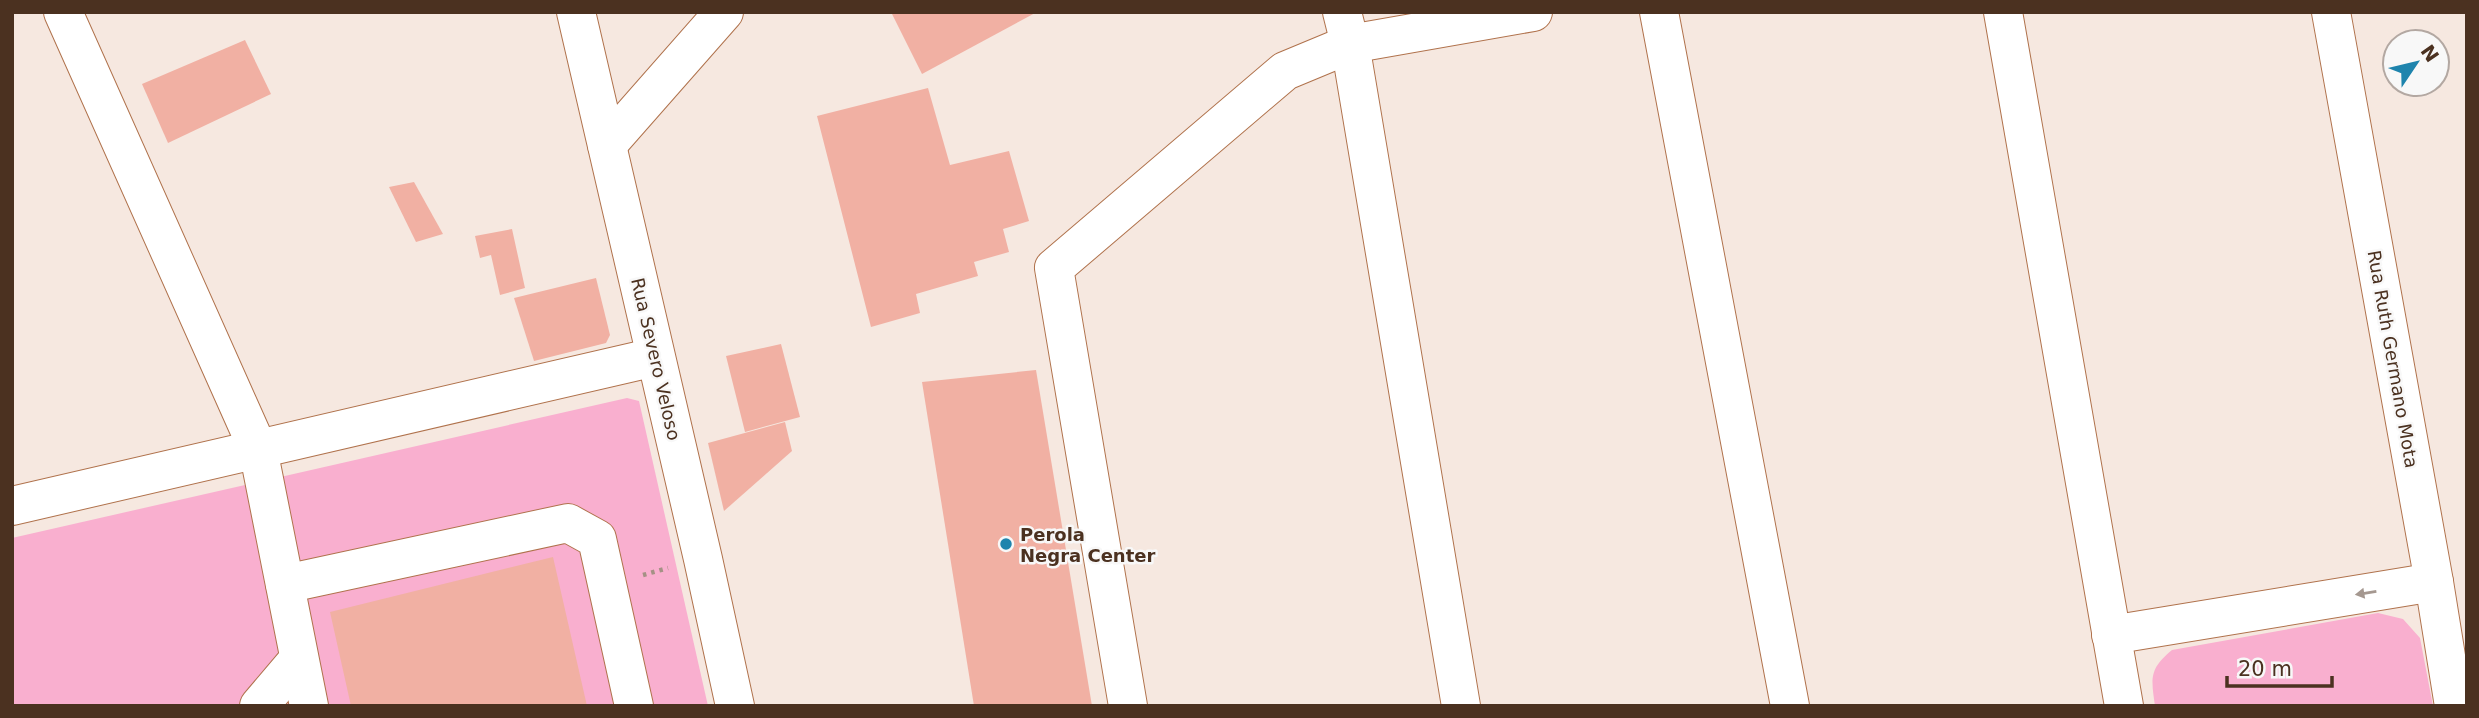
<svg xmlns="http://www.w3.org/2000/svg" width="2479" height="718" font-family="'DejaVu Sans',sans-serif">
	<rect width="100%" height="100%" fill="#f6e8e0"/>
	<g fill="#f9afcf">
		<path d="M627 398 639 401 708 706H12V538Z"/>
		<path d="M2378 613 2403 619 2420 638 2433 706H2155C2151 678 2149 669 2172 650Z"/>
	</g>
	<g fill="#f1b0a3">
		<path d="M891 12H1037L922 74Z"/>
		<path d="M245 40 271 94 168 143 142 84Z"/>
		<path d="M928 88 950 165 1009 151 1029 221 1003 229 1009 252 974 262 978 276 916 294 920 313 871 327 817 116Z"/>
		<path d="M414 182 443 234 416 242 389 187Z"/>
		<path d="M512 229 525 288 500 295 491 255 480 258 475 236Z"/>
		<path d="M596 278 610 335 606 343 534 361 514 298Z"/>
		<path d="M781 344 800 417 745 432 726 356Z"/>
		<path d="M1036 370 1092 706H974L922 382Z"/>
		<path d="M785 422 792 451 724 511 708 443Z"/>
		<path d="M553 557 587 706H351L330 612Z"/>
	</g>
	<g fill="none" stroke-linecap="round" stroke-linejoin="round">
		<g stroke="#b0724c" stroke-width="40">
			<g id="minor">
				<path d="M63 12 258 449 309 706"/>
				<path d="M576 12 703 559 735 706"/>
				<path d="M1342 12 1350 44 1461 706"/>
				<path d="M1659 12 1790 706"/>
				<path d="M2003 12 2124 706"/>
				<path d="M2331 12 2434 582 2454 706"/>
				<path d="M607 145 724 12"/>
				<path d="M12 506 655 357"/>
				<path d="M285 584 568 523 597 539 634 706"/>
				<path d="M2111 635 2434 582"/>
				<path d="M259 706 298 660"/>
				<path d="M1128 706 1054 268 1285 71 1350 44 1533 12"/>
			</g>
		</g>
		<path stroke="#a59185" stroke-width="4.5" stroke-dasharray="3.5 5" stroke-linecap="butt" d="M643 575 668 568"/>
		<use href="#minor" stroke="#fff" stroke-width="38"/>
	</g>
	<defs><path id="oneway-solid" d="M-6-.8H1V-3.2L6.5 0L1 3.2V.8H-6Z" transform="scale(1.75)"/></defs>
	<use fill="#a59890" href="#oneway-solid" transform="translate(2366 593) rotate(171)"/>
	<circle fill="#1e84ad" stroke="#f8f8f8" stroke-width="2.5" cx="1006" cy="544" r="7"/>
	<g text-anchor="middle" dominant-baseline="central" stroke-width="5" stroke-linejoin="round" paint-order="stroke">
		<g font-size="18" fill="#4b3120" stroke="#f8f8f8">
			<text transform="translate(656 359) rotate(77)">Rua Severo Veloso</text>
			<text transform="translate(2393 359) rotate(80)">Rua Ruth Germano Mota</text>
		</g>
		<g font-size="18" font-weight="bold" fill="#4b3120" stroke="#f8f8f8" text-anchor="start">
			<text x="1020" y="534">Perola<tspan x="1020" dy="21">Negra Center</tspan></text>
		</g>
	</g>
	<rect width="2479" height="718" fill="none" stroke="#4b3120" stroke-width="28"/>
	<g transform="translate(2416 63) rotate(55)"><circle r="33" fill="#f8f8f8" stroke="#b3a8a2" stroke-width="2"/>
	<path d="M0-5L12 26L0 18L-12 26Z" fill="#1e84ad"/>
	<text y="-10" font-size="19" font-weight="bold" text-anchor="middle" fill="#4b3120">N</text>
	</g>
	<path d="M2227 676v10h105v-10" fill="none" stroke="#4b3120" stroke-width="3.5"/>
	<text x="2238" y="676" font-size="21" fill="#4b3120" stroke="#f8f8f8" stroke-width="5" paint-order="stroke">20 m</text>
</svg>
